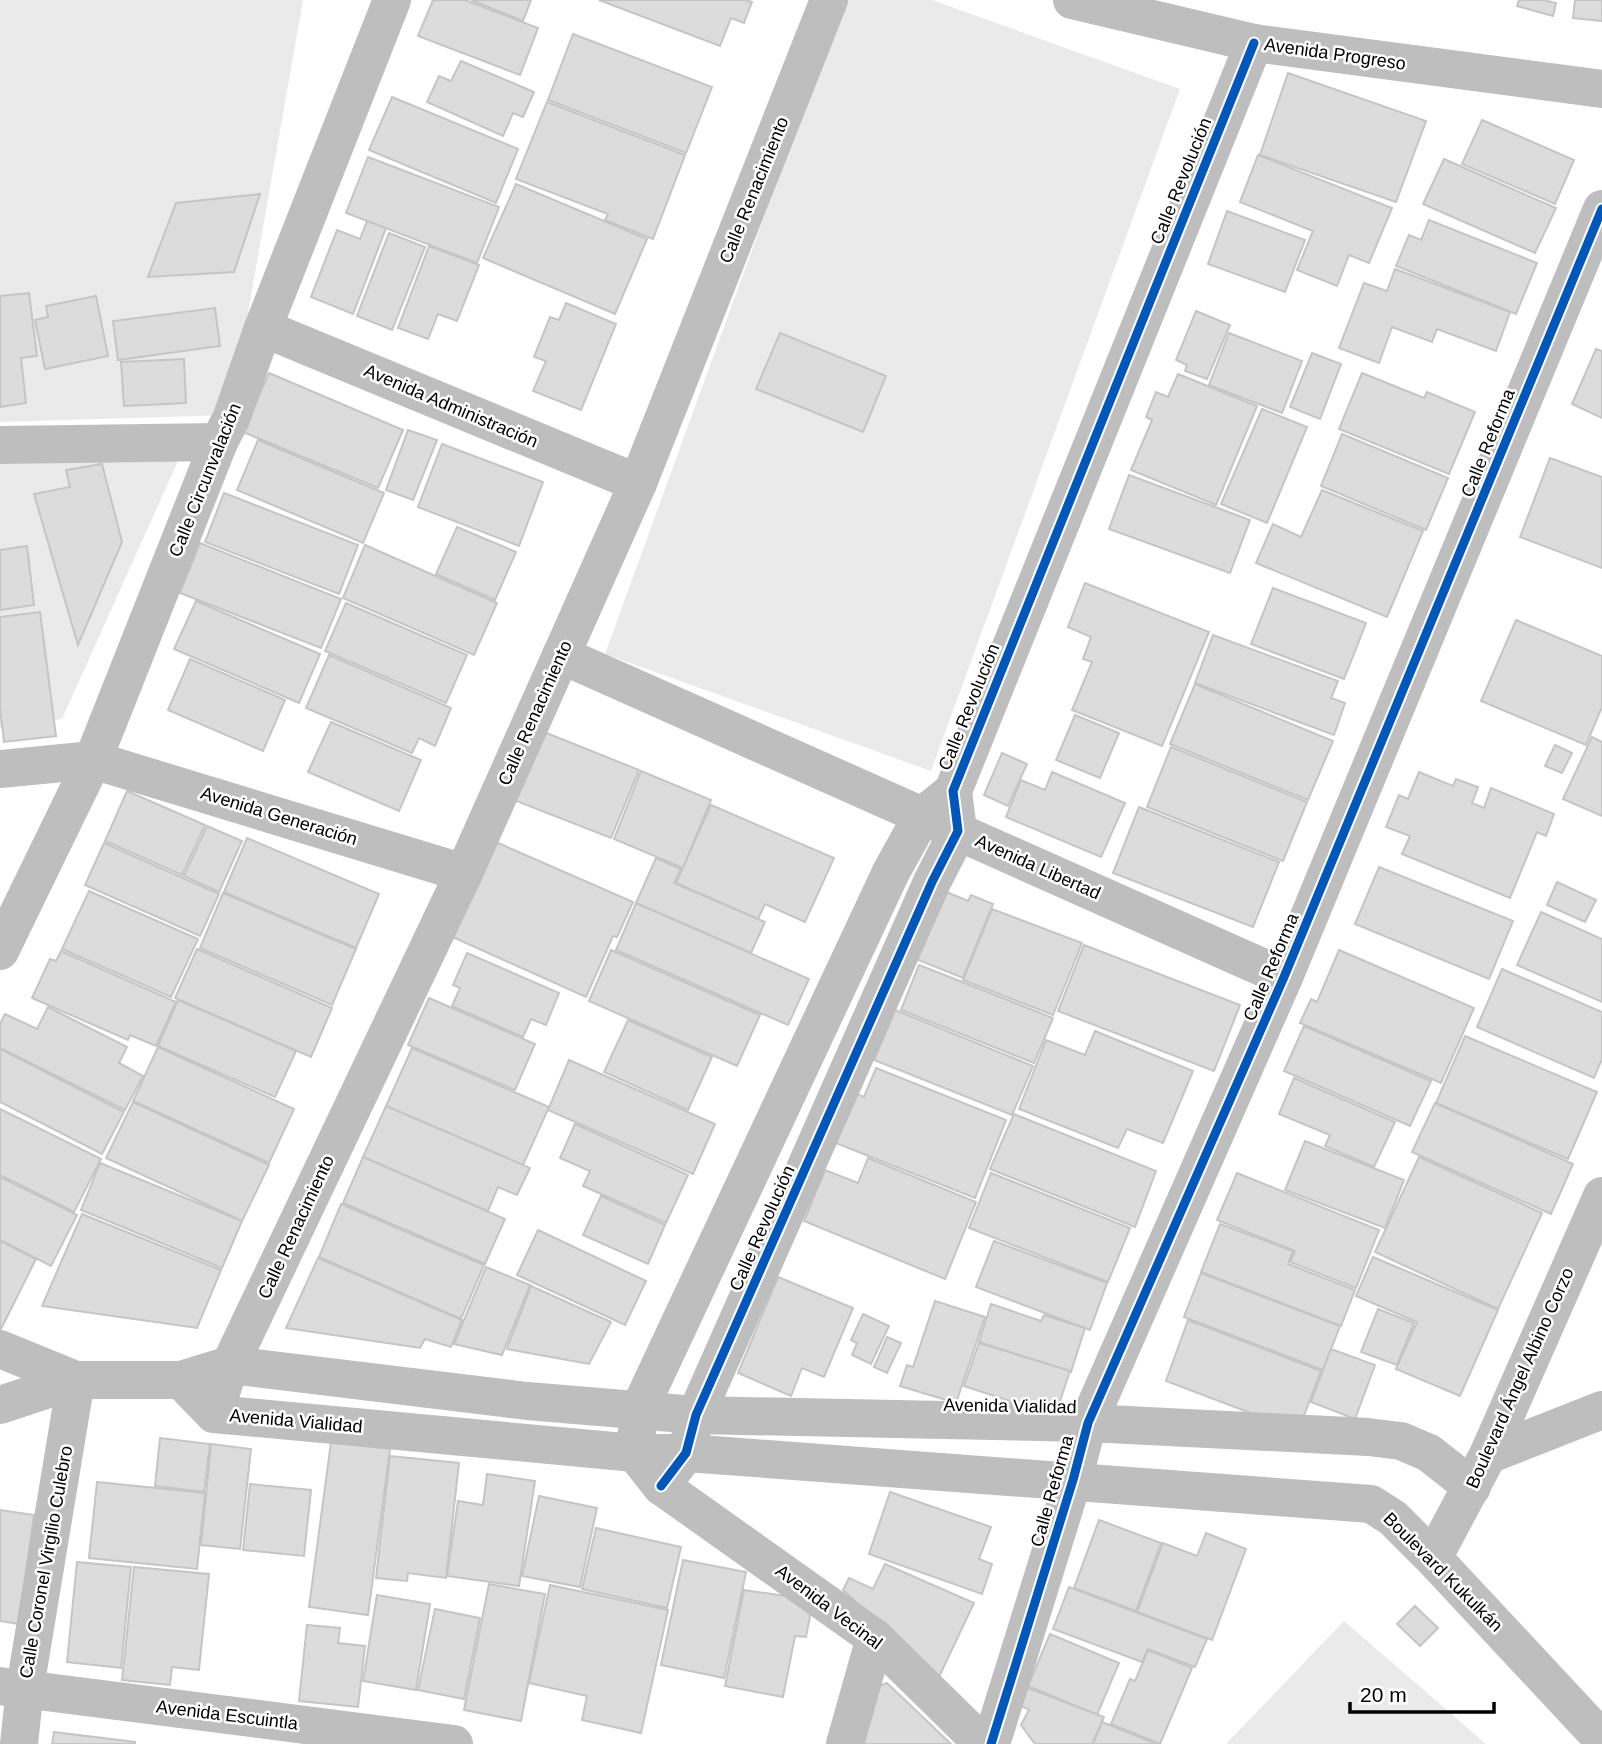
<svg xmlns="http://www.w3.org/2000/svg" width="1602" height="1744" font-family="Arial,sans-serif">
	<rect width="100%" height="100%" fill="#fff"/>
	<g fill="#eaeaea">
		<path d="M0 0H303L230 415 0 422Z"/>
		<path d="M843 0H932L1180 89 931 771 605 654Z"/>
		<path d="M182 452 62 719 0 728V461Z"/>
		<path d="M1344 1621 1486 1744H1226Z"/>
	</g>
	<g fill="#dcdcdc" stroke="#c5c5c5" stroke-width="2">
		<path d="M433 0H465L538 28 520 75 418 36Z"/>
		<path d="M471 0H531L523 21Z"/>
		<path d="M599 0H745L752 2 744 23 731 18 720 46Z"/>
		<path d="M1519 0H1543L1556 3 1553 16 1517 6Z"/>
		<path d="M1575 0H1602V21L1573 18Z"/>
		<path d="M573 34 712 87 686 153 548 100Z"/>
		<path d="M461 61 534 92 523 117 513 113 503 136 427 102 439 76 451 81Z"/>
		<path d="M1288 73 1426 121 1396 202 1260 155Z"/>
		<path d="M392 97 518 149 496 203 369 150Z"/>
		<path d="M547 102 685 155 653 239 605 220 608 214 516 179Z"/>
		<path d="M1482 120 1574 160 1555 204 1462 164Z"/>
		<path d="M1258 155 1392 208 1369 263 1349 255 1337 286 1297 270 1313 231 1240 202Z"/>
		<path d="M368 157 499 207 477 263 346 213Z"/>
		<path d="M1444 159 1556 208 1535 253 1423 204Z"/>
		<path d="M516 184 647 239 615 314 483 258Z"/>
		<path d="M260 194 234 272 148 277 176 203Z"/>
		<path d="M1227 211 1305 240 1285 292 1208 264Z"/>
		<path d="M1429 220 1537 263 1516 314 1396 266 1409 235 1421 240Z"/>
		<path d="M367 221 386 228 353 314 311 297 337 230 360 239Z"/>
		<path d="M389 233 425 247 392 330 357 316Z"/>
		<path d="M429 246 479 265 457 321 438 314 428 339 398 328Z"/>
		<path d="M1395 269 1510 312 1496 351 1437 329 1432 342 1392 327 1379 363 1339 348 1364 283 1387 291Z"/>
		<path d="M29 293 37 356 21 358 26 403 0 407V296Z"/>
		<path d="M96 296 108 356 45 369 35 320 48 317 46 306Z"/>
		<path d="M566 303 616 324 581 410 533 391 546 361 534 357 550 317 559 320Z"/>
		<path d="M215 308 220 346 118 360 113 321Z"/>
		<path d="M1196 311 1230 325 1207 379 1185 371 1187 365 1176 360Z"/>
		<path d="M780 333 886 376 863 432 756 389Z"/>
		<path d="M1229 333 1302 361 1282 413 1209 385Z"/>
		<path d="M1596 349 1602 351V418L1572 404Z"/>
		<path d="M1312 353 1341 364 1320 419 1290 407Z"/>
		<path d="M184 359 186 403 124 406 121 362Z"/>
		<path d="M269 373 403 430 378 488 243 432Z"/>
		<path d="M1362 373 1424 398 1427 392 1475 412 1449 474 1339 429Z"/>
		<path d="M1178 374 1257 406 1216 505 1131 470 1152 420 1146 417 1156 392 1168 397Z"/>
		<path d="M1262 409 1307 427 1267 523 1221 504Z"/>
		<path d="M408 430 437 440 413 500 386 490Z"/>
		<path d="M1342 434 1448 478 1426 530 1321 486Z"/>
		<path d="M258 440 384 493 363 543 237 490Z"/>
		<path d="M442 444 543 482 519 546 418 507Z"/>
		<path d="M1550 458 1602 477V568L1520 537Z"/>
		<path d="M102 464 122 542 78 645 34 494 70 487 66 470Z"/>
		<path d="M1129 475 1250 520 1230 573 1109 529Z"/>
		<path d="M1322 490 1423 531 1387 617 1256 563 1273 524 1301 537Z"/>
		<path d="M224 493 358 545 339 594 205 542Z"/>
		<path d="M457 527 516 552 495 600 436 574Z"/>
		<path d="M200 543 341 599 321 648 180 593Z"/>
		<path d="M365 545 497 603 474 655 343 598Z"/>
		<path d="M27 546 34 605 0 610V550Z"/>
		<path d="M1085 583 1209 632 1162 746 1072 710 1092 662 1083 659 1091 637 1068 627Z"/>
		<path d="M1273 588 1366 623 1344 679 1251 644Z"/>
		<path d="M196 601 320 654 299 703 174 649Z"/>
		<path d="M346 603 467 655 446 703 325 651Z"/>
		<path d="M40 612 56 736 4 742 0 708V617Z"/>
		<path d="M1516 620 1602 656V707L1586 745 1481 701Z"/>
		<path d="M1213 635 1338 681 1331 698 1345 703 1334 735 1195 683Z"/>
		<path d="M329 655 451 708 435 746 419 738 412 753 306 708Z"/>
		<path d="M190 659 285 700 263 751 168 710Z"/>
		<path d="M1195 684 1333 741 1308 800 1170 744Z"/>
		<path d="M1075 715 1119 733 1100 778 1056 760Z"/>
		<path d="M331 722 421 760 399 811 308 772Z"/>
		<path d="M534 728 639 770 611 838 506 797Z"/>
		<path d="M1592 737 1602 742V816L1563 799Z"/>
		<path d="M1555 745 1572 753 1562 773 1545 766Z"/>
		<path d="M1171 747 1307 802 1283 861 1147 807Z"/>
		<path d="M1002 753 1027 764 1008 806 984 795Z"/>
		<path d="M641 771 711 800 683 868 614 839Z"/>
		<path d="M1052 772 1125 803 1101 857 1006 817 1021 780 1045 790Z"/>
		<path d="M1419 772 1453 786 1456 779 1478 787 1472 803 1484 808 1491 788 1554 814 1546 836 1537 832 1510 898 1402 854 1410 836 1386 827 1399 795 1408 799Z"/>
		<path d="M127 791 205 825 182 875 105 841Z"/>
		<path d="M711 805 834 858 805 922 765 904 758 919 676 883Z"/>
		<path d="M1139 807 1279 862 1253 927 1113 873Z"/>
		<path d="M207 826 242 841 219 892 184 876Z"/>
		<path d="M247 838 379 894 356 948 224 892Z"/>
		<path d="M489 839 633 902 617 937 613 936 586 997 446 934Z"/>
		<path d="M104 843 219 894 200 936 85 885Z"/>
		<path d="M656 858 681 869 674 883 765 922 751 953 636 903Z"/>
		<path d="M1379 867 1513 921 1489 979 1355 924Z"/>
		<path d="M1557 882 1596 900 1585 922 1547 905Z"/>
		<path d="M89 891 198 939 171 997 62 949Z"/>
		<path d="M944 891 968 901 971 895 993 904 963 978 916 959Z"/>
		<path d="M223 893 356 949 332 1005 200 948Z"/>
		<path d="M636 903 809 979 788 1025 616 950Z"/>
		<path d="M992 909 1082 943 1053 1015 963 980Z"/>
		<path d="M1541 912 1602 939V1002L1517 965Z"/>
		<path d="M1084 945 1240 1005 1214 1071 1058 1011Z"/>
		<path d="M197 949 332 1008 311 1057 175 998Z"/>
		<path d="M611 950 760 1015 737 1066 589 1001Z"/>
		<path d="M1339 950 1474 1008 1441 1083 1300 1023 1311 999 1317 1002Z"/>
		<path d="M61 951 176 1002 156 1046 130 1035 128 1040 32 998 50 959 56 961Z"/>
		<path d="M467 953 559 993 546 1025 531 1019 523 1037 452 1006 460 988 453 985Z"/>
		<path d="M919 965 1053 1018 1034 1063 901 1010Z"/>
		<path d="M1502 969 1602 1012V1059L1594 1078 1477 1027Z"/>
		<path d="M429 998 535 1044 515 1090 408 1045Z"/>
		<path d="M178 1000 296 1051 275 1097 158 1046Z"/>
		<path d="M48 1007 127 1047 119 1063 143 1076 125 1110 0 1048V1024L5 1014 37 1029Z"/>
		<path d="M895 1010 1033 1066 1012 1115 874 1060Z"/>
		<path d="M628 1020 712 1057 688 1110 604 1072Z"/>
		<path d="M1304 1026 1431 1081 1410 1126 1284 1071Z"/>
		<path d="M1095 1031 1193 1071 1163 1143 1127 1129 1118 1148 1019 1109 1046 1040 1085 1055Z"/>
		<path d="M1465 1036 1597 1092 1568 1159 1436 1103Z"/>
		<path d="M158 1047 294 1109 269 1163 133 1101Z"/>
		<path d="M412 1048 549 1107 523 1165 386 1106Z"/>
		<path d="M0 1049 124 1112 102 1154 0 1102Z"/>
		<path d="M569 1060 715 1124 693 1174 548 1110Z"/>
		<path d="M876 1068 1006 1120 975 1198 833 1142 853 1092 864 1097Z"/>
		<path d="M1294 1078 1395 1122 1374 1167 1325 1146 1330 1135 1279 1114Z"/>
		<path d="M133 1102 269 1165 242 1221 106 1158Z"/>
		<path d="M1435 1103 1573 1164 1551 1214 1412 1152Z"/>
		<path d="M386 1106 530 1168 517 1195 498 1187 488 1211 363 1157Z"/>
		<path d="M0 1109 101 1159 74 1212 0 1175Z"/>
		<path d="M1014 1114 1156 1171 1135 1227 990 1169Z"/>
		<path d="M575 1124 688 1175 666 1223 583 1186 590 1171 560 1158Z"/>
		<path d="M1305 1141 1404 1180 1385 1228 1285 1190Z"/>
		<path d="M363 1157 505 1219 485 1264 343 1203Z"/>
		<path d="M1419 1157 1542 1213 1498 1309 1375 1252Z"/>
		<path d="M868 1158 976 1202 945 1279 804 1221 825 1170 858 1183Z"/>
		<path d="M100 1163 242 1221 222 1268 81 1210Z"/>
		<path d="M991 1173 1130 1228 1108 1282 969 1228Z"/>
		<path d="M1237 1173 1379 1230 1356 1288 1290 1262 1295 1251 1217 1220Z"/>
		<path d="M0 1177 77 1215 51 1266 0 1240Z"/>
		<path d="M601 1196 665 1225 648 1264 583 1235Z"/>
		<path d="M341 1204 484 1265 461 1319 319 1257Z"/>
		<path d="M82 1214 221 1270 197 1328 42 1306Z"/>
		<path d="M1220 1224 1293 1251 1288 1264 1355 1290 1341 1326 1201 1272Z"/>
		<path d="M538 1230 646 1281 625 1325 517 1275Z"/>
		<path d="M0 1241 36 1259 0 1331Z"/>
		<path d="M994 1241 1107 1283 1090 1330 976 1287Z"/>
		<path d="M1373 1257 1498 1310 1460 1396 1396 1369 1417 1322 1356 1296Z"/>
		<path d="M318 1258 462 1320 451 1347 425 1339 420 1348 286 1328Z"/>
		<path d="M486 1267 530 1285 502 1355 454 1344Z"/>
		<path d="M1201 1273 1340 1326 1323 1370 1184 1317Z"/>
		<path d="M778 1277 853 1308 824 1377 802 1368 791 1396 738 1373Z"/>
		<path d="M531 1286 611 1322 589 1364 507 1349Z"/>
		<path d="M935 1301 985 1317 956 1403 900 1386 907 1365 913 1367Z"/>
		<path d="M991 1304 1041 1321 1044 1315 1085 1328 1071 1372 979 1342Z"/>
		<path d="M1378 1309 1414 1323 1397 1365 1361 1352Z"/>
		<path d="M863 1314 889 1326 871 1364 852 1355 857 1343 851 1340Z"/>
		<path d="M1188 1320 1321 1371 1298 1431 1166 1381Z"/>
		<path d="M887 1337 901 1343 887 1373 874 1367Z"/>
		<path d="M979 1343 1070 1371 1055 1416 964 1386Z"/>
		<path d="M1331 1349 1375 1365 1355 1419 1311 1402Z"/>
		<path d="M160 1438 210 1444 204 1492 155 1486Z"/>
		<path d="M331 1442 390 1449 368 1615 309 1607Z"/>
		<path d="M211 1444 251 1449 240 1549 201 1545Z"/>
		<path d="M390 1456 459 1463 446 1578 408 1573 407 1581 376 1578Z"/>
		<path d="M487 1474 535 1481 519 1586 447 1576 458 1501 483 1505Z"/>
		<path d="M97 1482 205 1493 197 1569 89 1558Z"/>
		<path d="M250 1484 311 1490 304 1556 243 1550Z"/>
		<path d="M890 1492 991 1527 979 1559 992 1564 982 1594 869 1554Z"/>
		<path d="M539 1496 597 1508 580 1587 522 1576Z"/>
		<path d="M0 1510 34 1515 19 1624 0 1621Z"/>
		<path d="M1099 1520 1161 1543 1136 1611 1074 1588Z"/>
		<path d="M596 1528 681 1547 667 1608 582 1589Z"/>
		<path d="M1206 1533 1246 1549 1212 1640 1137 1612 1163 1543 1197 1556Z"/>
		<path d="M683 1560 746 1572 724 1678 661 1665Z"/>
		<path d="M77 1562 131 1567 121 1668 67 1662Z"/>
		<path d="M885 1564 974 1603 938 1679 843 1590 849 1578 873 1589Z"/>
		<path d="M134 1567 209 1574 199 1670 172 1667 170 1685 122 1680Z"/>
		<path d="M489 1584 545 1594 521 1721 464 1710Z"/>
		<path d="M550 1585 668 1610 641 1733 582 1720 587 1696 529 1683Z"/>
		<path d="M1069 1587 1207 1639 1195 1667 1148 1649 1142 1662 1053 1629Z"/>
		<path d="M744 1590 813 1600 806 1637 795 1636 783 1697 725 1686Z"/>
		<path d="M377 1595 430 1604 416 1690 363 1681Z"/>
		<path d="M1415 1606 1438 1628 1420 1646 1397 1624Z"/>
		<path d="M435 1609 480 1618 464 1699 418 1690Z"/>
		<path d="M307 1625 340 1628 338 1643 365 1646 358 1707 299 1701Z"/>
		<path d="M1050 1634 1119 1663 1097 1715 1028 1686Z"/>
		<path d="M1148 1650 1192 1668 1160 1744 1111 1724 1130 1679 1135 1681Z"/>
		<path d="M887 1683 951 1744H864L874 1688Z"/>
		<path d="M1028 1688 1104 1717 1092 1744H1035L1021 1725 1029 1710 1020 1705Z"/>
		<path d="M1102 1722 1157 1744H1093Z"/>
		<path d="M54 1732 135 1742V1744H52Z"/>
	</g>
	<g fill="none" stroke-linecap="round" stroke-linejoin="round">
		<g stroke="#bebebe" stroke-width="38">
			<path d="M1072 0 1254 43 1602 89"/>
			<path d="M263 328 638 483"/>
			<path d="M0 445 219 442"/>
			<path d="M561 655 1284 977"/>
			<path d="M0 769 93 760 464 873"/>
			<path d="M953 791 922 816 891 872 639 1410 635 1453 661 1486 875 1638 983 1744"/>
			<path d="M0 951 93 760 219 442 231 419 263 328 392 0"/>
			<path d="M0 1349 76 1380 25 1688 19 1744"/>
			<path d="M181 1380 214 1414 635 1453H686L1371 1504 1393 1518 1433 1558 1602 1739"/>
			<path d="M0 1405 76 1380H181L230 1365 527 1401 696 1415 1088 1423 1368 1437 1401 1441 1429 1453 1472 1487"/>
			<path d="M214 1414 230 1365 464 873 638 483 829 0"/>
			<path d="M1488 1455 1602 1410"/>
			<path d="M661 1486 686 1453 696 1415 932 882 958 831 953 791 1254 43"/>
			<path d="M1433 1558 1488 1455 1602 1196"/>
			<path d="M0 1686 454 1744"/>
			<path d="M845 1744 875 1638"/>
			<path d="M991 1744 1073 1480 1088 1423 1284 977 1602 209"/>
		</g>
		<g stroke="#fff" stroke-width="13">
			<g id="cycleway">
				<path d="M661 1486 686 1453 696 1415 932 882 958 831 953 791 1254 43"/>
				<path d="M991 1744 1073 1480 1088 1423 1284 977 1602 209"/>
			</g>
		</g>
		<use href="#cycleway" stroke="#0057b8" stroke-width="9"/>
	</g>
	<g text-anchor="middle" dominant-baseline="central" stroke-width="5" stroke-linejoin="round" paint-order="stroke">
		<g font-size="18" fill="#000" stroke="#fff">
			<text transform="translate(1335 54) rotate(8)">Avenida Progreso</text>
			<text transform="translate(1181 181) rotate(-68)">Calle Revolución</text>
			<text transform="translate(754 190) rotate(-68)">Calle Renacimiento</text>
			<text transform="translate(451 406) rotate(23)">Avenida Administración</text>
			<text transform="translate(1488 443) rotate(-68)">Calle Reforma</text>
			<text transform="translate(205 480) rotate(-68)">Calle Circunvalación</text>
			<text transform="translate(969 707) rotate(-68)">Calle Revolución</text>
			<text transform="translate(535 713) rotate(-66)">Calle Renacimiento</text>
			<text transform="translate(279 816) rotate(17)">Avenida Generación</text>
			<text transform="translate(1038 867) rotate(24)">Avenida Libertad</text>
			<text transform="translate(1271 967) rotate(-67)">Calle Reforma</text>
			<text transform="translate(296 1227) rotate(-65)">Calle Renacimiento</text>
			<text transform="translate(762 1228) rotate(-66)">Calle Revolución</text>
			<text transform="translate(1520 1378) rotate(-66)">Boulevard Ángel Albino Corzo</text>
			<text transform="translate(1010 1406) rotate(1)">Avenida Vialidad</text>
			<text transform="translate(296 1421) rotate(5)">Avenida Vialidad</text>
			<text transform="translate(1052 1491) rotate(-74)">Calle Reforma</text>
			<text transform="translate(46 1562) rotate(-80)">Calle Coronel Virgilio Culebro</text>
			<text transform="translate(1443 1572) rotate(45)">Boulevard Kukulkán</text>
			<text transform="translate(829 1607) rotate(37)">Avenida Vecinal</text>
			<text transform="translate(227 1715) rotate(7)">Avenida Escuintla</text>
		</g>
	</g>
	<path d="M1350 1702v10h144v-10" fill="none" stroke="#000000" stroke-width="3.5"/>
	<text x="1360" y="1702" font-size="21" fill="#000000" stroke="#ffffff" stroke-width="5" paint-order="stroke">20 m</text>
</svg>
